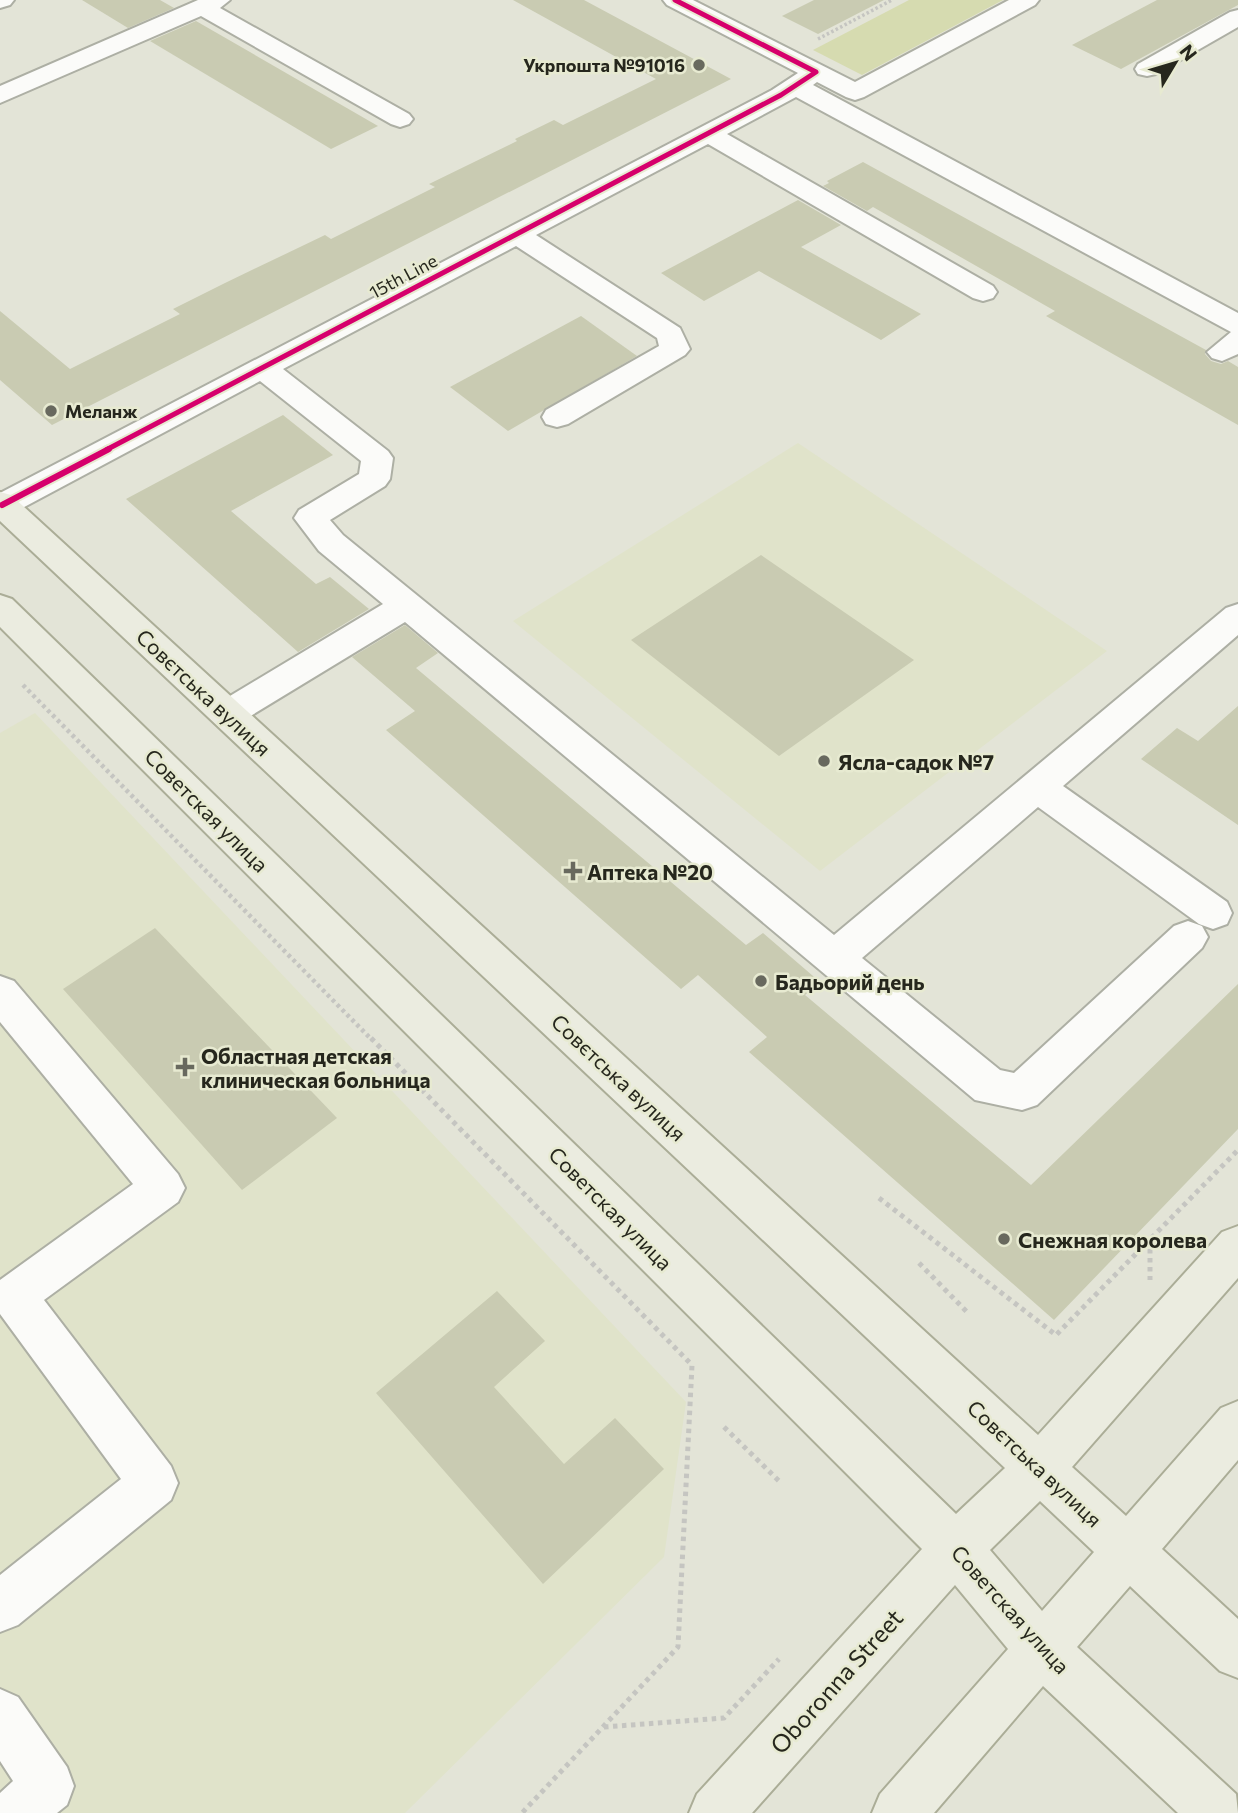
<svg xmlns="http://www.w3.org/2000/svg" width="1238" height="1813" font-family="Commissioner,sans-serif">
	<rect width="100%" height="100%" fill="#e3e4d7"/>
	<g fill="#e0e3ca">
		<path d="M798 443 1107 651 820 871 513 621Z"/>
		<path d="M35 713 686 1402 664 1557 405 1813H0V733Z"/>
	</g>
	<path fill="#d6dbb0" d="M909 0H1003L862 75 813 50Z"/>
	<g fill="#c9cbb2">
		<path d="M82 0H160L174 8 128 28Z"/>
		<path d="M513 0H584L731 79 52 425 0 380V311L70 369 180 314 173 309 225 283 325 235 331 239 435 187 429 184 517 141 515 139 554 120 563 125 656 79Z"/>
		<path d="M814 0H884L818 34 782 16Z"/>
		<path d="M1157 0H1238V5L1121 69 1072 45Z"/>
		<path d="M196 21 378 126 331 149 150 41Z"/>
		<path d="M863 162 1206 350 1205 354 1211 361 1221 364 1228 361 1238 367V425L1046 316 1055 311 873 207 867 211 823 186 829 183 827 181Z"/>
		<path d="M798 200 841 225 801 247 921 314 881 340 759 271 704 301 661 273Z"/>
		<path d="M581 316 637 356 508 431 450 387Z"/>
		<path d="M283 415 333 455 231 511 316 584 330 577 369 609 298 652 126 499Z"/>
		<path d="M761 555 914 660 779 756 631 640Z"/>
		<path d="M405 625 438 653 416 668 746 945 763 933 820 982 805 995 1031 1185 1238 984V1129L1054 1320 749 1052 767 1037 698 975 681 989 386 730 415 711 352 657Z"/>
		<path d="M1238 706V825L1141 759 1177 728 1198 741Z"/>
		<path d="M155 928 337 1118 242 1190 63 989Z"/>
		<path d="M497 1291 545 1341 494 1387 564 1464 615 1418 664 1469 543 1584 376 1393Z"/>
	</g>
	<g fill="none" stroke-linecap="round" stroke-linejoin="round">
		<g stroke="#adafa4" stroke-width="4">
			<g id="minor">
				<path d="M0 0H14L10 5 0 8Z"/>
				<path d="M198 0H230L220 8 409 114 413 119 409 124 400 127 391 124 201 16 0 103V86Z"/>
				<path d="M663 0H693L855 82 1009 0H1039L1035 5 864 97 855 100 846 97 817 82 813 85 1238 313V354L1222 361 1212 358 1207 352 1231 332 796 97 727 134 993 286 997 292 993 298 983 301 973 298 708 144 536 235 680 328 690 349 685 355 568 424 557 427 546 424 542 417 546 410 659 346 657 338 516 246 283 369 388 451 393 458 390 479 385 486 330 520 343 535 834 935 1226 608 1238 604V635L1063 786 1227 902 1232 913 1227 924 1213 929 1199 924 1038 807 862 958 1000 1070 1014 1073 1174 926 1188 921 1202 926 1208 937 1202 948 1037 1105 1022 1110 975 1100 405 622 239 723 227 727 215 723 209 714 215 705 383 604 319 551 294 518 299 510 359 474 361 461 260 381 13 513 0 515V493L772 90 798 73 667 5Z"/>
				<path d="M1238 10V27L1156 74 1147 76 1138 74 1135 69 1138 64 1230 12Z"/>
				<path d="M0 976 14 981 178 1174 185 1188 178 1202 44 1300 171 1466 178 1483 171 1500 18 1625 0 1632V1575L121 1479 0 1314V1280L133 1184 0 1022Z"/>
				<path d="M0 1689 18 1697 67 1767 74 1786 67 1805 57 1813H0V1793L13 1781 0 1761Z"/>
			</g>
		</g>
		<g stroke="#abad97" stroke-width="4">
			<path id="major" d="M0 492 11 495 1038 1435 1222 1232 1238 1226V1278L1072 1467 1126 1516 1221 1408 1238 1401V1460L1162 1549 1238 1619V1678L1220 1671 1130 1586 1077 1647 1236 1794 1238 1813H1178L1043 1686 934 1813H872L880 1794 1008 1649 955 1585 752 1813H689L697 1794 922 1549 0 627V595L12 599 956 1514 1005 1468 0 521ZM1040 1501 1094 1552 1042 1611 990 1550Z"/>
		</g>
		<path stroke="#c5c5c1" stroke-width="3.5" stroke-dasharray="2.5 2.5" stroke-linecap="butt" d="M818 39 892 0"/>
		<path stroke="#c5c5c1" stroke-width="4.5" stroke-dasharray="3.5 3.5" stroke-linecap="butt" d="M23 685 372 1040"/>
		<g stroke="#c5c5c1" stroke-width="5" stroke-dasharray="4.5 4.5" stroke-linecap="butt">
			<path d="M371 1038 692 1365 678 1647 522 1813"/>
			<path d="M879 1198 1056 1335 1238 1150"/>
			<path d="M1150 1240V1280"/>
			<path d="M919 1263 967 1312"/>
			<path d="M724 1427 779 1481"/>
			<path d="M604 1727 724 1718 779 1659"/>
		</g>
		<use href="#minor" fill="#fbfbf9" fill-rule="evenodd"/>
		<use href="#major" fill="#ebece0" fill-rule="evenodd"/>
		<g stroke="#e7ead1" stroke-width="9">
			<path id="cycleway-far1" d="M106 450 781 95 816 72 675 0"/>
		</g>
		<g stroke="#e7ead1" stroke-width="10">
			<path id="cycleway" d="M2 505 109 449"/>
		</g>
		<use href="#cycleway-far1" stroke="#d6006c" stroke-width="5"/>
		<use href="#cycleway" stroke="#d6006c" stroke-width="6"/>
	</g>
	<g fill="#68695e" stroke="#e7ead1" stroke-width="2.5">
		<circle cx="699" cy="65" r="7"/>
		<circle cx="51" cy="411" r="7"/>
		<circle cx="824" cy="761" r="7"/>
		<path d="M569.5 860.5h7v7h7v7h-7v7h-7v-7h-7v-7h7z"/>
		<circle cx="761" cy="981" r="7"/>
		<path d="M181.5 1056.5h7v7h7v7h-7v7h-7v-7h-7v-7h7z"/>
		<circle cx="1004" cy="1239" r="7"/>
	</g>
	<g text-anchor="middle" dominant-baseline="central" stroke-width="5" stroke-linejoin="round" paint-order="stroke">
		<g font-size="18" font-weight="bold" fill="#26271d" stroke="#e7ead1" text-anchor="end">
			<text x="685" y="65">Укрпошта №91016</text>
			<text x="65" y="411" text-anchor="start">Меланж</text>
		</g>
		<g font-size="18" fill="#26271d" stroke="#e7ead1">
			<text transform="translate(403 276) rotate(-28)">15th Line</text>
		</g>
		<g font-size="21" fill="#26271d" stroke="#e7ead1">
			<text transform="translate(204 692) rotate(43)">Совєтська вулиця</text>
			<text transform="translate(207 810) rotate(45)">Советская улица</text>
			<text transform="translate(619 1077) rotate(43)">Совєтська вулиця</text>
			<text transform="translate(611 1208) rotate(45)">Советская улица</text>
			<text transform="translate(1035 1463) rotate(43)">Совєтська вулиця</text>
			<text transform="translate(1011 1609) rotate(48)">Советская улица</text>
		</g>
		<g font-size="21" font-weight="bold" fill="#26271d" stroke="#e7ead1" text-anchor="start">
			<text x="838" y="761">Ясла-садок №7</text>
			<text x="587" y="871">Аптека №20</text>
			<text x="775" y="981">Бадьорий день</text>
			<text x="201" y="1055">Областная детская<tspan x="201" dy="24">клиническая больница</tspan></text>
			<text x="1018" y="1239">Снежная королева</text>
		</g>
		<g font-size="24" fill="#26271d" stroke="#e7ead1">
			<text transform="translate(836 1681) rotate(-48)">Oboronna Street</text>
		</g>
	</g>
	<g transform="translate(1175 63) rotate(52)" stroke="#e7ead1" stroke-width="5" paint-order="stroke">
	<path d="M0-5L12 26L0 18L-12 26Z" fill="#26271d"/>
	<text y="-10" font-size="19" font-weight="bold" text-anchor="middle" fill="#26271d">N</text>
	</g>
</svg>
